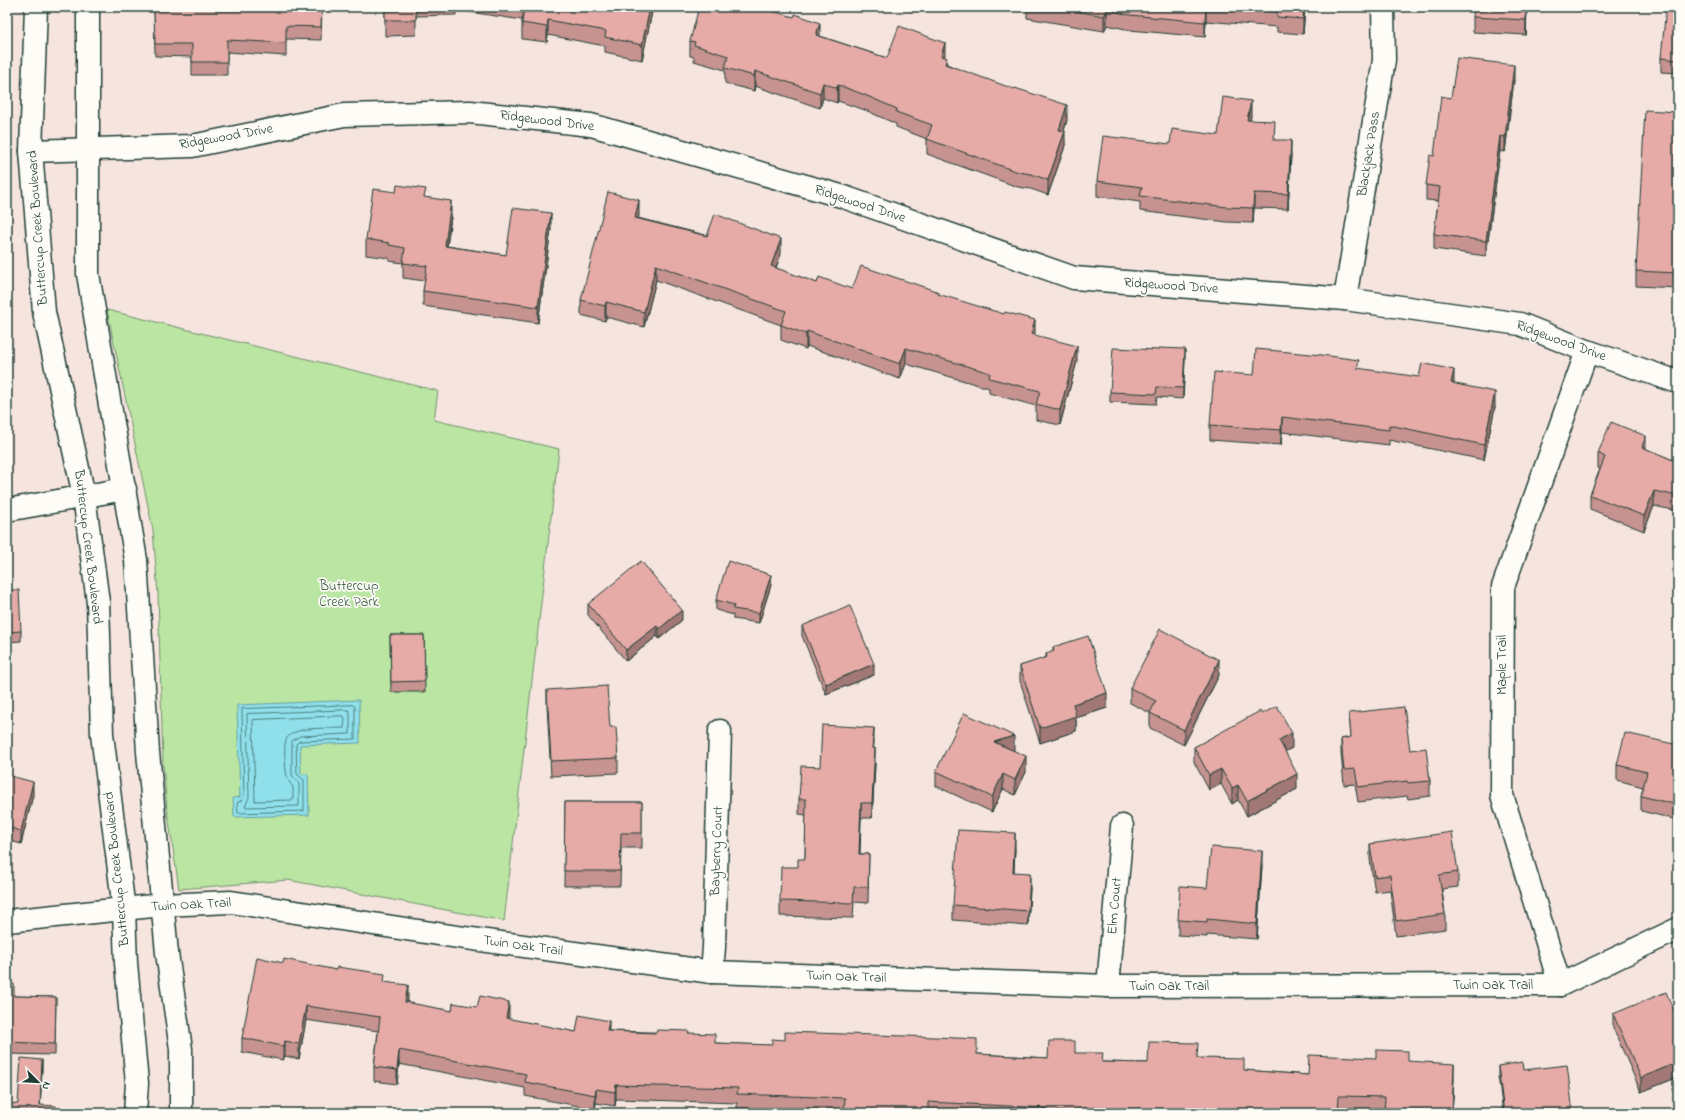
<svg xmlns="http://www.w3.org/2000/svg" width="1685" height="1120" font-family="'Indie Flower',sans-serif">
	<rect width="100%" height="100%" fill="#f6e4df"/>
	<filter id="ink" filterUnits="userSpaceOnUse"><feTurbulence type="fractalNoise" baseFrequency=".025" numOctaves="2"/><feDisplacementMap in="SourceGraphic" scale="8" xChannelSelector="R" yChannelSelector="G"/><feConvolveMatrix kernelMatrix="1 2 1 2 8 2 1 2 1" color-interpolation-filters="sRGB"/></filter>
	<g filter="url(#ink)">
		<path fill="#bbe5a2" stroke="#6d916b" d="M107 310 438 391 434 420 559 449 504 921 288 880 179 889 167 808 163 764 158 594 153 530Z"/>
		<path fill="#90e0ec" stroke="#639fa2" d="M359 700 360 743 300 745 301 774H308L309 815 234 817 233 798 240 797 237 705Z"/>
		<g fill="none" stroke-linecap="round" stroke-linejoin="round">
			<g stroke="#4c7e7e" stroke-width="1">
				<path d="M353 705 355 707V739L300 741 296 744 297 774 304 780V811L238 813 237 803 242 800 244 797 242 709Z"/>
				<path d="M348 710 350 712V734L300 736 292 741V775L299 784V806L245 807 249 797 247 714Z"/>
				<path d="M343 716 345 718 344 728C329 729 292 725 286 740 284 746 285 753 285 758 286 770 285 778 293 787V800L255 801 253 720Z"/>
			</g>
			<g stroke="#1f3d34" stroke-width="25">
				<g id="minor">
					<path d="M31 151 192 146 344 115 470 112 591 125 841 196 1074 278 1345 299 1520 324 1587 351 1678 382"/>
					<path d="M1345 299 1384 60 1383 7"/>
					<path d="M7 510 125 489"/>
					<path d="M7 921 162 905 231 902 451 936 712 972 1108 986 1560 985 1678 929"/>
					<path d="M712 972 714 947 720 731"/>
					<path d="M1560 985 1502 795 1503 587 1587 351"/>
					<path d="M1108 986 1122 826"/>
				</g>
			</g>
			<g stroke="#1f3d34" stroke-width="25">
				<g id="tertiary">
					<path d="M36 7 31 151 44 312 84 496 98 602 102 734 124 910 126 963 137 1083 135 1113"/>
					<path d="M88 7V274L136 560 148 752 167 953 181 1049V1113"/>
				</g>
			</g>
			<use href="#minor" stroke="#fdfcf7" stroke-width="22"/>
			<use href="#tertiary" stroke="#fdfcf7" stroke-width="22"/>
		</g>
		<g fill="#c69390" stroke="#1f3d34">
			<path d="M154 7H322L321 40 286 39V56L227 52V75H192V57L155 56Z"/>
			<path d="M385 7H653L642 60 605 52V46L548 35 547 42 522 39V20L456 10V15L416 16V35L385 36Z"/>
			<path d="M1027 7H1305L1303 34 1277 32V27L1206 21 1205 37 1130 30 1107 25 1104 31 1027 18Z"/>
			<path d="M1527 7 1526 35 1473 32V17Z"/>
			<path d="M1678 7V73L1661 72V58Z"/>
			<path d="M820 36 887 58 945 57 947 64 1067 120 1064 131 1065 146 1048 195 1031 189 1018 187 927 154V139L896 127V124L865 110 838 101 837 103 823 98 820 108 755 86 754 91 725 83V70L694 61V57L690 56V41Z"/>
			<path d="M1514 80 1505 152 1500 151 1486 256 1434 249V234L1438 201 1426 200V185L1434 156 1451 98Z"/>
			<path d="M1678 112V288L1636 286V271Z"/>
			<path d="M1251 116 1250 120 1275 140 1291 155 1288 209 1254 208 1253 223 1227 222 1140 211V202L1097 196V181L1170 144 1218 135Z"/>
			<path d="M426 198 451 217 447 246 506 255 551 229 538 323 423 306V291L425 281 403 278V263L389 261V258L366 255V239Z"/>
			<path d="M639 215 638 218 781 254 776 268 817 283 852 289 939 295 1035 335 1077 361 1060 425 1036 420V406L989 393V388L906 364 900 379 807 346 806 349 781 340V325L656 280 644 327 606 317 605 321 581 315V300Z"/>
			<path d="M1185 359 1183 399 1157 397 1156 404 1110 402V392Z"/>
			<path d="M1359 369 1454 384 1495 407 1484 460 1389 440V445L1282 432 1281 445 1210 440V425L1254 375Z"/>
			<path d="M1646 449 1678 462V511L1654 506 1644 531 1590 509V495L1600 469 1598 468V453Z"/>
			<path d="M771 585 759 623 733 619V615L716 610V600Z"/>
			<path d="M7 590 21 631V641L7 642Z"/>
			<path d="M588 604 682 620 659 639 657 636 626 661 588 615Z"/>
			<path d="M802 626 874 675 826 694 802 636Z"/>
			<path d="M390 635H424L425 692H391Z"/>
			<path d="M1053 647 1107 708 1076 718V731L1040 743 1020 681V666L1046 658V654L1053 652Z"/>
			<path d="M1219 675 1184 745 1150 728V713L1130 703V688Z"/>
			<path d="M547 690 610 727 618 758V773L551 776 547 705Z"/>
			<path d="M1349 713 1410 750 1430 781V796L1408 799 1407 796 1358 802 1355 784 1344 785 1341 754V739L1350 737 1349 728Z"/>
			<path d="M1262 714 1292 748 1285 751 1297 789 1247 816 1238 800 1232 804 1221 784 1209 790 1194 762V747Z"/>
			<path d="M874 743 873 748 875 764 872 818H861L860 854H869L868 903 854 902 853 918 780 916V901L798 867 805 859 806 815 799 814V799L820 767Z"/>
			<path d="M1678 745V820L1641 811V796L1643 787 1617 780V765Z"/>
			<path d="M1014 751 1026 772 1015 795 1003 789 992 812 936 786V771Z"/>
			<path d="M7 775 33 795 21 844 7 840Z"/>
			<path d="M565 802H642V848H621L620 886H564Z"/>
			<path d="M1370 844 1458 872V887L1442 889 1445 914V929L1396 936 1390 890 1375 892 1370 860Z"/>
			<path d="M1015 848 1014 872 1030 888 1028 926 953 920V905Z"/>
			<path d="M1262 866 1257 939 1207 935V937L1178 935V920L1207 888Z"/>
			<path d="M283 963 336 970 385 982 408 1000 407 1003 452 1011 509 1016 508 1019 576 1032 609 1031 689 1033 715 1043 977 1054 1048 1058 1075 1053 1103 1062 1148 1063 1198 1058 1244 1070 1308 1075 1408 1061 1454 1078 1452 1113H1384V1112L1339 1110V1113H844V1112L737 1108V1103L616 1099 615 1106 596 1103 595 1109 525 1096V1088L399 1064 397 1084 374 1081V1067L378 1031 306 1020 299 1059 285 1056 283 1060 242 1052V1038Z"/>
			<path d="M7 984 14 996 56 997 55 1055 7 1054Z"/>
			<path d="M1613 1014 1678 1021V1077L1641 1092 1613 1028Z"/>
			<path d="M1498 1066 1523 1070 1573 1113H1503L1498 1076Z"/>
		</g>
		<g fill="#a17875" stroke="#1f3d34">
			<path d="M650 7H653L642 60V45Z"/>
			<path d="M1206 7V21L1205 37V22Z"/>
			<path d="M1304 7H1305L1303 34V19Z"/>
			<path d="M1526 7H1527L1526 35Z"/>
			<path d="M1107 10V25L1104 31V16Z"/>
			<path d="M548 20V35L547 42V27Z"/>
			<path d="M820 23V38L816 35Z"/>
			<path d="M945 43V58L941 56Z"/>
			<path d="M1514 65V80L1505 152V137Z"/>
			<path d="M755 71V86L754 91V76Z"/>
			<path d="M823 83V98L820 108V93Z"/>
			<path d="M838 85V101L837 103V88Z"/>
			<path d="M1251 101V116L1247 135V120Z"/>
			<path d="M1067 105V120L1059 146V130Z"/>
			<path d="M1065 131V146L1048 195V180Z"/>
			<path d="M1500 136V151L1486 256V241Z"/>
			<path d="M1291 140V155L1288 209V194Z"/>
			<path d="M1254 193V208L1253 223V208Z"/>
			<path d="M639 200V215L635 233V218Z"/>
			<path d="M451 201V217L445 261V246Z"/>
			<path d="M551 213V229L538 323V307Z"/>
			<path d="M781 239V254L771 281V266Z"/>
			<path d="M656 265V280L644 327V312Z"/>
			<path d="M606 302V317L605 321V306Z"/>
			<path d="M1035 320V335L1031 350V334Z"/>
			<path d="M807 331V346L806 349V334Z"/>
			<path d="M1077 346V361L1060 425V410Z"/>
			<path d="M906 348V364L900 379V364Z"/>
			<path d="M1185 349V359L1183 399V388Z"/>
			<path d="M1454 370V385L1451 383Z"/>
			<path d="M1495 392V407L1484 460V445Z"/>
			<path d="M1282 417V432L1281 445V430Z"/>
			<path d="M1646 436V451L1642 447Z"/>
			<path d="M1654 491V506L1644 531V516Z"/>
			<path d="M771 575V585L759 623V613Z"/>
			<path d="M682 610V620L659 639V629Z"/>
			<path d="M657 626V636L626 661V650Z"/>
			<path d="M1219 660V675L1184 745V730Z"/>
			<path d="M874 664V675L826 694V684Z"/>
			<path d="M1107 693V708L1076 718V731L1040 743V728L1073 704Z"/>
			<path d="M874 728V743L872 763V748Z"/>
			<path d="M1292 733V748L1279 755V740Z"/>
			<path d="M1014 736V751L994 742Z"/>
			<path d="M875 748V764L872 818V803Z"/>
			<path d="M1026 756V772L1015 795V780Z"/>
			<path d="M1221 769V784L1209 790V775Z"/>
			<path d="M1003 774V789L992 812V797Z"/>
			<path d="M1297 774V789L1247 816V801Z"/>
			<path d="M33 782V795L21 844V831Z"/>
			<path d="M1238 785V800L1232 804V788Z"/>
			<path d="M861 803V818L859 869V854Z"/>
			<path d="M1015 833V848L1013 887V872Z"/>
			<path d="M1262 851V866L1257 939V924Z"/>
			<path d="M1030 873V888L1028 926V911Z"/>
			<path d="M408 985V1000L405 1016V1002Z"/>
			<path d="M509 1002V1016L506 1032V1018Z"/>
			<path d="M306 1006V1020L299 1059V1044Z"/>
			<path d="M609 1021V1035L607 1031Z"/>
			<path d="M285 1041V1056L283 1060V1046Z"/>
			<path d="M399 1050V1064L397 1084V1070Z"/>
			<path d="M42 1060V1071L40 1113V1105Z"/>
			<path d="M1678 1062V1077L1641 1092V1078Z"/>
			<path d="M1454 1064V1078L1452 1113Z"/>
			<path d="M616 1085V1099L615 1106V1092Z"/>
			<path d="M596 1089V1103L595 1109V1095Z"/>
		</g>
		<g fill="#e6aba7" stroke="#1f3d34">
			<path d="M154 7H322L321 27 286 26V43L227 40V62H192V44H155Z"/>
			<rect x="385" y="7" width="31" height="13"/>
			<path d="M524 7H650L642 45 605 37 606 31 548 20 547 27 522 23Z"/>
			<path d="M699 7H757L794 17 795 14 820 23 816 35 887 58 899 26 945 43 941 56 947 58 945 64 1014 89 1015 88 1067 105 1059 130 1065 131 1048 180 1031 174 1018 172 927 139 932 125 896 112 897 109 865 95 838 85 837 88 823 83 820 93 755 71 754 76 725 68 728 56 694 45 695 42 690 41Z"/>
			<path d="M1053 7H1206L1205 22 1130 15 1107 10 1104 16Z"/>
			<path d="M1219 7H1304L1303 19 1277 17V12Z"/>
			<path d="M1474 7H1526V20L1473 17Z"/>
			<path d="M1666 7H1678V60L1661 58Z"/>
			<path d="M1457 58 1514 65 1505 137 1500 136 1486 241 1434 234 1440 187 1426 185 1430 155 1434 156 1441 96 1451 98Z"/>
			<path d="M1223 97 1251 101 1247 120 1275 121 1274 140H1291L1288 194 1254 193 1253 208 1227 207 1140 196 1142 187 1097 181 1103 136 1170 144 1172 129 1218 135Z"/>
			<path d="M1645 110 1678 112V273L1636 271Z"/>
			<path d="M397 185 426 189 424 197 451 201 445 246 506 255 513 208 551 213 538 307 423 291 427 266 403 263 405 248 389 245V243L366 239 373 189 396 192Z"/>
			<path d="M608 192 639 200 635 218 707 236 715 214 781 239 771 266 817 283 819 277 852 289 861 266 939 292 938 294 1004 314 1005 312 1035 320 1031 334 1077 346 1060 410 1036 404 1040 391 989 378 990 373 906 348 900 364 807 331 806 334 781 325 786 311 656 265 644 312 606 302 605 306 581 300Z"/>
			<path d="M1113 348 1159 350V348L1185 349 1183 388 1157 387 1156 394 1110 392Z"/>
			<path d="M1256 349 1322 355 1359 360 1357 368 1419 377 1422 363 1454 370 1451 383 1495 392 1484 445 1389 425V430L1282 417 1281 430 1210 425 1214 372 1254 375Z"/>
			<path d="M1611 422 1646 436 1642 447 1678 462V496L1654 491 1644 516 1590 495 1605 457 1598 453Z"/>
			<path d="M641 561 682 610 659 629 657 626 626 650 588 604Z"/>
			<path d="M728 561 771 575 759 613 733 609 734 605 716 600Z"/>
			<path d="M7 590H19L21 631 7 632Z"/>
			<path d="M850 606 874 664 826 684 802 626Z"/>
			<path d="M1160 629 1219 660 1184 730 1150 713 1156 701 1130 688Z"/>
			<path d="M390 635H424L425 681 391 682Z"/>
			<path d="M1088 636 1107 693 1073 704 1076 716 1040 728 1020 666 1047 657 1046 654 1054 651 1053 647Z"/>
			<path d="M607 686 610 727H616L618 758 551 761 547 690Z"/>
			<path d="M1277 706 1292 733 1279 740 1297 774 1247 801 1238 785 1232 788 1221 769 1209 775 1194 747 1260 711 1262 714Z"/>
			<path d="M1404 707 1410 750 1426 748 1430 781 1408 783 1407 781 1358 787 1355 769 1344 770 1341 739 1351 737 1349 713Z"/>
			<path d="M964 713 1014 736 994 742 1026 756 1015 780 1003 774 992 797 936 771Z"/>
			<path d="M822 725 874 728 872 748H875L872 803H861L859 854H869L868 887H854L853 903 780 901 781 867H798V859H805L806 799H799L801 766 820 767Z"/>
			<path d="M1625 733 1678 745V805L1641 796 1647 772 1617 765Z"/>
			<path d="M7 775 33 782 21 831 7 827Z"/>
			<path d="M565 802H642V833H621L620 871H564Z"/>
			<path d="M958 830 1015 833 1013 872 1030 873 1028 911 953 905Z"/>
			<path d="M1452 832 1458 872 1439 875 1445 914 1396 921 1390 875 1375 877 1370 844Z"/>
			<path d="M1211 847 1262 851 1257 924 1207 919V922L1178 920 1180 886 1207 888Z"/>
			<path d="M257 957 283 963 284 959 336 970 337 967 385 974 384 982 408 985 405 1002 452 1011 453 1003 477 1007 480 996 509 1002 506 1018 576 1032 579 1015 609 1021 607 1031 656 1033 657 1030 689 1031 688 1033 715 1034V1043L772 1045V1039L785 1040V1032L935 1037 977 1039V1054L1048 1058 1049 1041H1075V1053H1103L1102 1062 1148 1063 1149 1042 1198 1043 1197 1058 1244 1059V1070L1308 1075 1309 1055 1376 1058V1050L1408 1051V1061L1454 1064 1452 1113H1384L1385 1097 1339 1096 1338 1113H1163V1110L1147 1109 1085 1108V1112L1048 1111V1108L928 1102V1113H903L904 1112 844 1110 845 1098 737 1094 738 1088 616 1085 615 1092 596 1089 595 1095 525 1082 526 1074 399 1050 397 1070 374 1067 380 1017 306 1006 299 1044 285 1041 283 1046 242 1038Z"/>
			<path d="M7 984H14V996L56 997 55 1044 7 1042Z"/>
			<path d="M1666 992 1678 1021V1062L1641 1078 1613 1014Z"/>
			<path d="M21 1058 42 1060 40 1105 56 1106V1113H7V1103L18 1104Z"/>
			<path d="M1522 1062 1523 1070 1567 1065 1573 1113H1504L1498 1066Z"/>
		</g>
	</g>
	<g text-anchor="middle" dominant-baseline="central" stroke-width="3.5" stroke-linejoin="round" paint-order="stroke">
		<g font-size="14" fill="#1f3d34" stroke="#fdfcf7">
			<text transform="translate(547 121) rotate(7)">Ridgewood Drive</text>
			<text transform="translate(226 137) rotate(-10)">Ridgewood Drive</text>
			<text transform="translate(1369 154) rotate(-81)">Blackjack Pass</text>
			<text transform="translate(860 204) rotate(18)">Ridgewood Drive</text>
			<text transform="translate(38 228) rotate(-94)">Buttercup Creek Boulevard</text>
			<text transform="translate(1171 286) rotate(4)">Ridgewood Drive</text>
			<text transform="translate(1561 341) rotate(20)">Ridgewood Drive</text>
			<text transform="translate(88 547) rotate(83)">Buttercup Creek Boulevard</text>
			<text transform="translate(1502 665) rotate(-90)">Maple Trail</text>
			<text transform="translate(717 851) rotate(-88)">Bayberry Court</text>
			<text transform="translate(117 869) rotate(-96)">Buttercup Creek Boulevard</text>
			<text transform="translate(191 905) rotate(-3)">Twin Oak Trail</text>
			<text transform="translate(1115 906) rotate(-85)">Elm Court</text>
			<text transform="translate(523 946) rotate(8)">Twin Oak Trail</text>
			<text transform="translate(846 977) rotate(2)">Twin Oak Trail</text>
			<text x="1493" y="985">Twin Oak Trail</text>
			<text x="1169" y="986">Twin Oak Trail</text>
		</g>
		<g font-size="14" fill="#3e5f4a" stroke="#fdfcf7">
			<text x="349" y="586">Buttercup<tspan x="349" dy="16">Creek Park</tspan></text>
		</g>
	</g>
	<rect width="1685" height="1120" fill="none" stroke="#fdfcf7" stroke-width="24"/>
	<rect x="12" y="12" width="1661" height="1096" fill="none" stroke="#1f3d34" stroke-width="1.5" filter="url(#ink)"/>
	<g transform="translate(38 1082) rotate(114)" stroke="#fdfcf7" stroke-width="3" paint-order="stroke">
	<path d="M0-3L7 15L0 10L-7 15Z" fill="#1f3d34"/>
	<text y="-6" font-size="11" font-weight="bold" text-anchor="middle" fill="#1f3d34">N</text>
	</g>
</svg>
